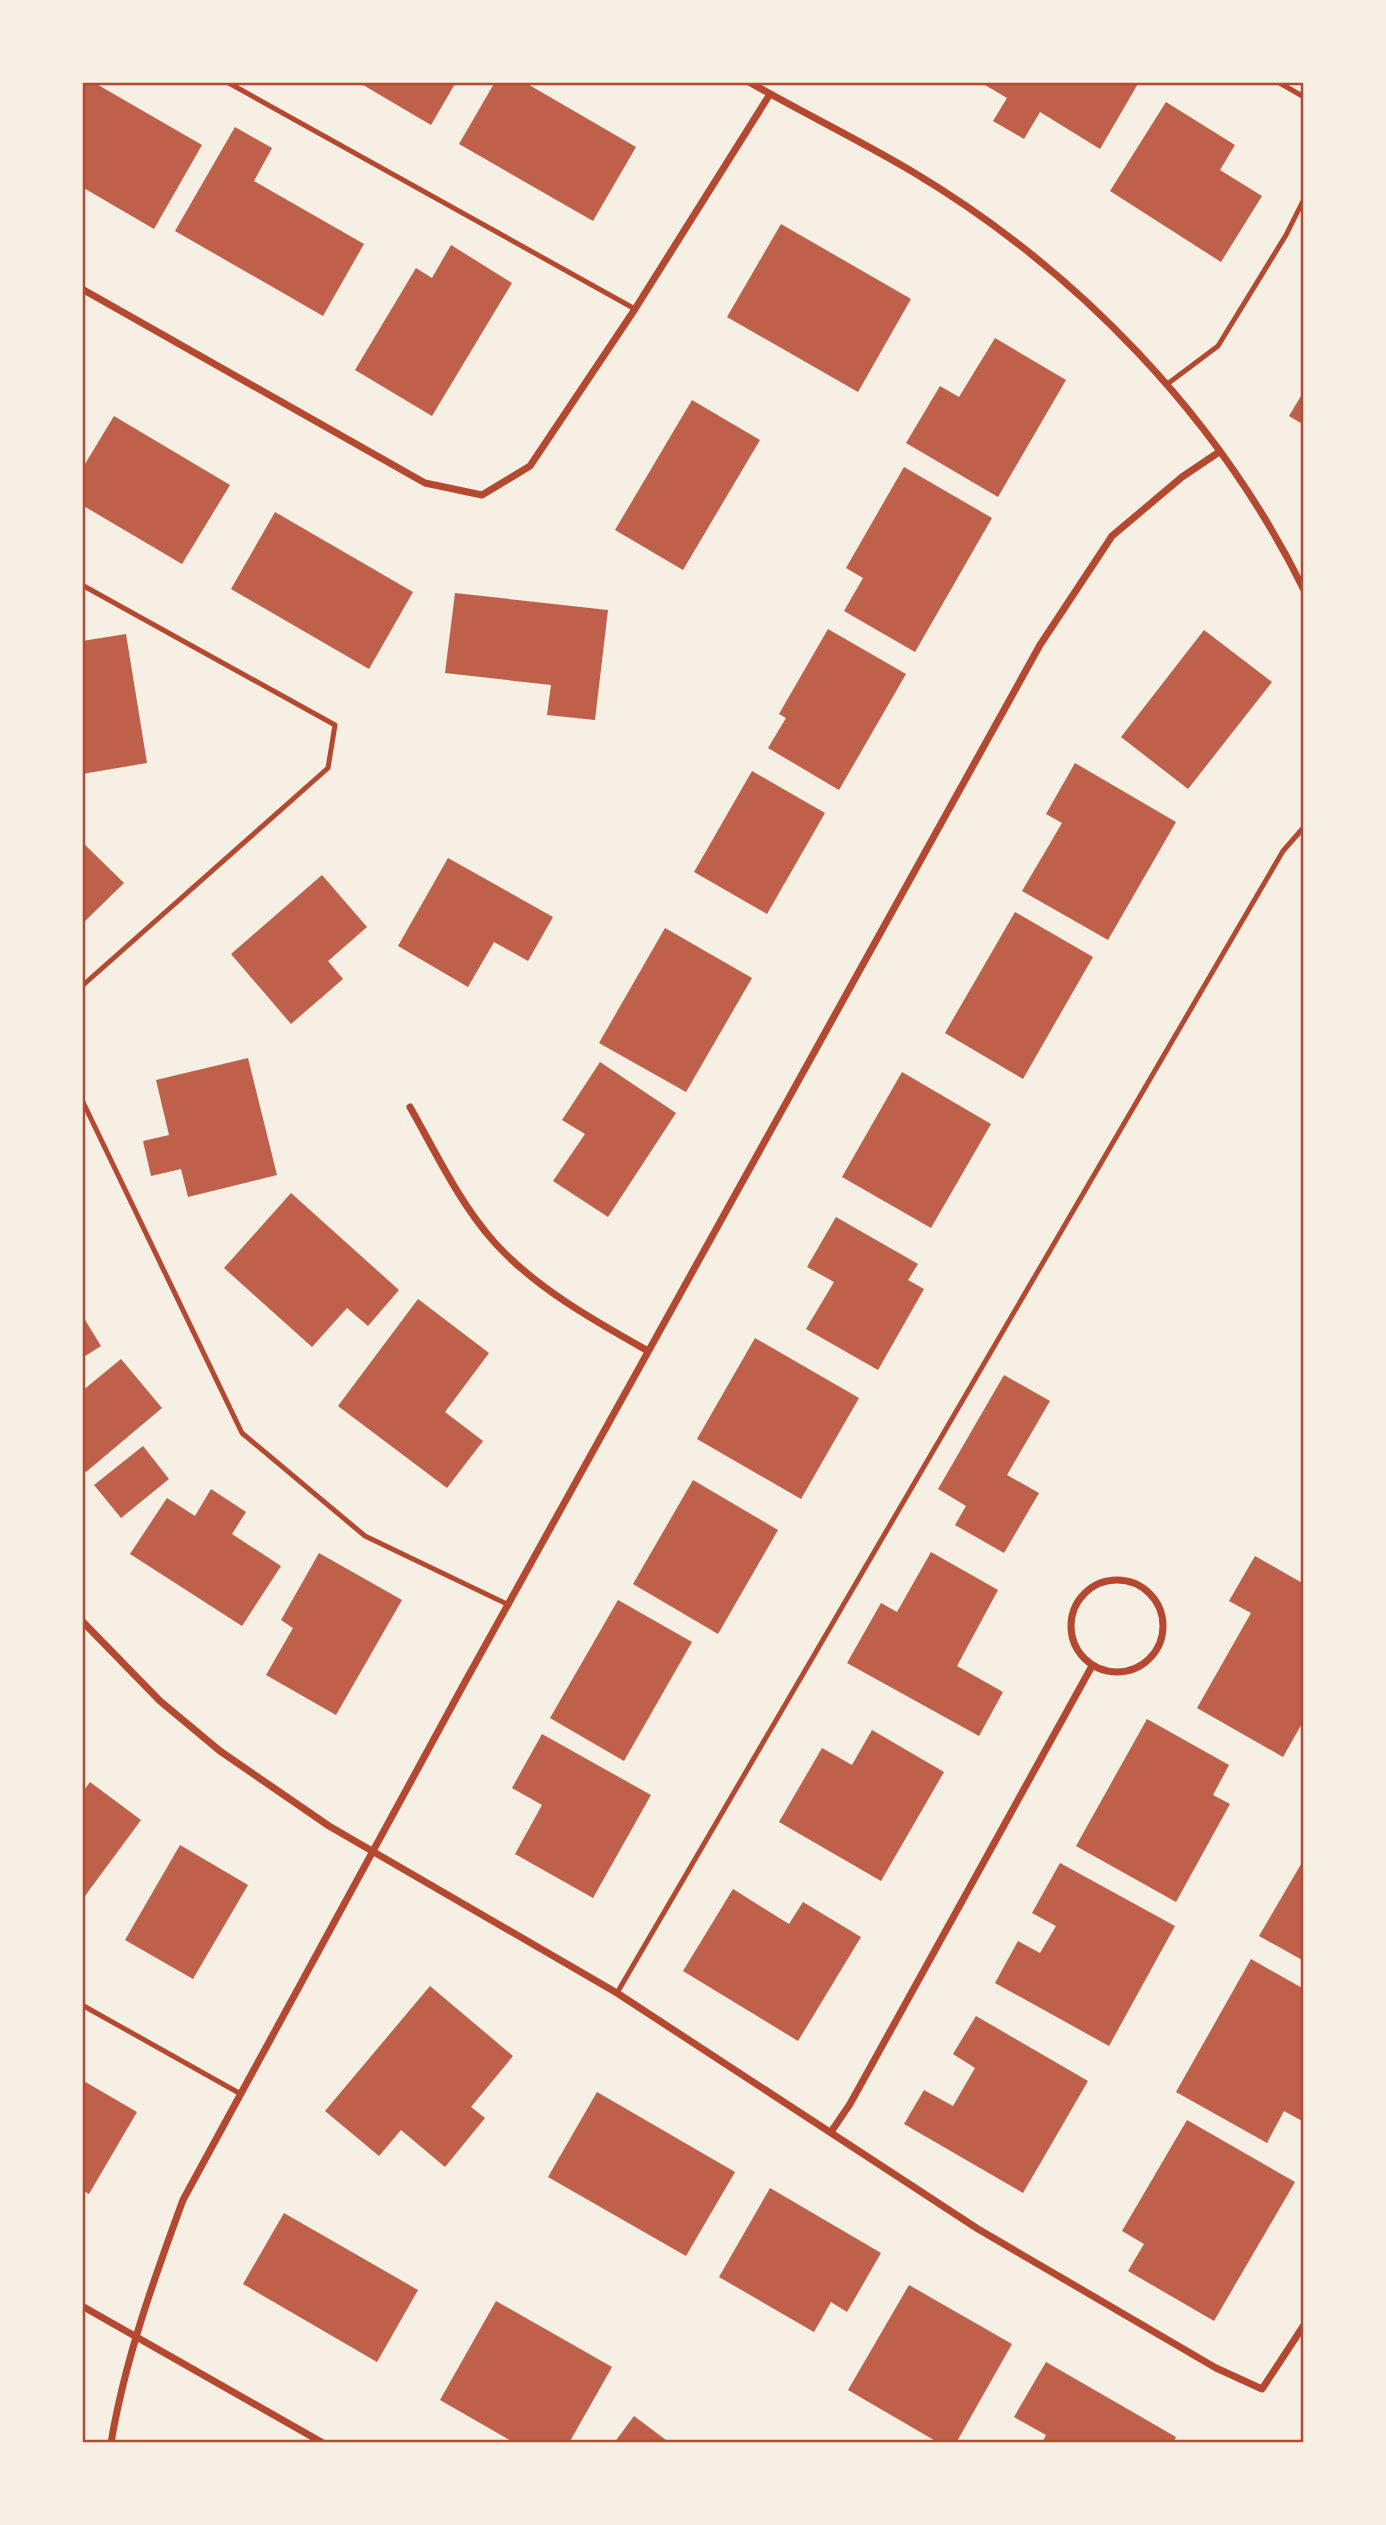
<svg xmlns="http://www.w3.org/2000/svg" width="1386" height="2525" font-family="'Exo 2',sans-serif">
	<rect width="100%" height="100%" fill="#f6efe4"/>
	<g fill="#bf614a">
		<path d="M82 82H93L202 145 154 229 82 187Z"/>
		<path d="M358 82H456L431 125Z"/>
		<path d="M495 82H524L636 147 593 221 459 144Z"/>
		<path d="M980 82H1139L1100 149 1040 112 1024 139 993 121 1007 98Z"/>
		<path d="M1166 102 1235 145 1220 170 1262 196 1221 262 1110 191Z"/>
		<path d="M235 127 272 148 254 181 364 244 323 316 175 231Z"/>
		<path d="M781 224 911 299 858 392 727 317Z"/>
		<path d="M451 245 512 283 432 416 355 370 416 268 432 278Z"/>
		<path d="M995 338 1066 380 998 497 906 443 940 386 959 397Z"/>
		<path d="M1304 391V425L1289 416Z"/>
		<path d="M692 400 760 440 683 570 615 530Z"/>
		<path d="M114 416 230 485 182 564 82 505V469Z"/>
		<path d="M904 467 992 518 915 652 844 611 863 578 846 568Z"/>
		<path d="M275 512 413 592 369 669 231 589Z"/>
		<path d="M455 593 608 610 595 720 547 715 551 685 445 673Z"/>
		<path d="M828 629 906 674 839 790 768 748 786 718 779 714Z"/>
		<path d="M1204 630 1272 682 1188 789 1121 737Z"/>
		<path d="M126 634 147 763 82 774V641Z"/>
		<path d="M1075 763 1176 822 1108 940 1022 891 1062 823 1046 814Z"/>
		<path d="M752 771 825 813 767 914 694 872Z"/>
		<path d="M82 842 124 883 82 924Z"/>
		<path d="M448 858 553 917 528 961 494 942 468 987 398 946Z"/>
		<path d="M322 875 367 927 328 961 343 979 291 1024 231 954Z"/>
		<path d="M1015 912 1093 957 1023 1079 945 1033Z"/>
		<path d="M665 928 752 978 686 1092 599 1043Z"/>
		<path d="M248 1058 277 1175 188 1197 181 1169 151 1176 143 1141 169 1135 156 1080Z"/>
		<path d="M600 1062 676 1113 608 1217 553 1181 585 1134 562 1120Z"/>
		<path d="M902 1072 991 1124 931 1228 842 1177Z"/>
		<path d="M291 1193 399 1290 368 1326 347 1308 312 1347 224 1268Z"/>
		<path d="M836 1217 918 1264 908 1280 924 1289 878 1370 806 1329 834 1282 807 1267Z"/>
		<path d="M418 1299 489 1353 445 1412 483 1441 447 1488 338 1406Z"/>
		<path d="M82 1315 101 1346 82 1358Z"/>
		<path d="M755 1338 859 1398 801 1499 697 1439Z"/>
		<path d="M121 1359 162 1408 86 1472 82 1468V1391Z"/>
		<path d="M1004 1375 1050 1401 1007 1475 1039 1493 1004 1553 955 1525 966 1506 938 1489Z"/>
		<path d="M143 1446 169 1479 121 1518 94 1485Z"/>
		<path d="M693 1480 778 1530 718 1634 633 1584Z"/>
		<path d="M211 1489 246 1512 232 1534 281 1566 242 1626 130 1554 167 1498 195 1516Z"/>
		<path d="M931 1552 998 1590 957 1666 1003 1692 979 1736 847 1663 881 1603 897 1612Z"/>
		<path d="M319 1553 402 1600 336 1715 266 1675 293 1628 281 1620Z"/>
		<path d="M1255 1556 1304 1584V1720L1283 1757 1197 1708 1251 1613 1229 1601Z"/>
		<path d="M618 1600 692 1642 624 1761 550 1718Z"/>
		<path d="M1147 1719 1229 1765 1213 1795 1230 1804 1176 1902 1076 1846Z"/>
		<path d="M872 1730 944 1772 881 1881 779 1822 822 1748 852 1765Z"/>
		<path d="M542 1734 651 1795 593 1898 515 1854 542 1805 512 1788Z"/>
		<path d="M90 1782 141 1820 82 1900V1793Z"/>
		<path d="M180 1845 248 1885 193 1979 125 1940Z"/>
		<path d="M1304 1859V1961L1259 1936Z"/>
		<path d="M1060 1863 1175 1926 1109 2046 995 1983 1018 1941 1040 1953 1056 1926 1032 1913Z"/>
		<path d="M733 1889 789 1924 803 1902 861 1937 798 2041 683 1971Z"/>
		<path d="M1251 1959 1304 1989V2122L1284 2111 1267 2143 1176 2092Z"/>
		<path d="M430 1986 513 2056 471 2107 485 2118 445 2167 401 2130 379 2156 325 2111Z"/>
		<path d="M976 2016 1088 2081 1023 2193 904 2124 924 2090 953 2106 975 2068 953 2054Z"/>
		<path d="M82 2080 137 2112 89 2194 82 2190Z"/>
		<path d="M597 2092 735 2172 686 2256 548 2177Z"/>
		<path d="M1187 2120 1295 2182 1214 2321 1128 2271 1144 2244 1122 2231Z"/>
		<path d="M770 2188 881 2253 847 2312 831 2302 814 2332 719 2277Z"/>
		<path d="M284 2213 418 2290 377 2362 243 2284Z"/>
		<path d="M909 2285 1012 2344 956 2443H939L848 2390Z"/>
		<path d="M496 2301 612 2367 569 2443H515L440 2400Z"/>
		<path d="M1046 2362 1176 2437 1173 2443H1042L1046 2435 1014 2417Z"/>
		<path d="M634 2416 670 2443H614Z"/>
	</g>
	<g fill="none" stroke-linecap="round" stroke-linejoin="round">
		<g stroke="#b5482f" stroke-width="5">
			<path d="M227 82 635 309"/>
			<path d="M1278 82 1304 97"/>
			<path d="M1166 385 1218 346 1286 235 1304 199"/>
			<path d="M82 585 335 725 328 768 82 986"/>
			<path d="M82 1100 242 1433 365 1536 509 1605"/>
			<path d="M617 1993 1283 851 1304 827"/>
			<path d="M82 2005 239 2093"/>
		</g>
		<g stroke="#b5482f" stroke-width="7">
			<path d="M749 82C803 113 859 140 913 172 1077 270 1219 417 1304 590"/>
			<path d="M82 289 425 483 482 495 530 466 635 309 770 94"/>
			<path d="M410 1107C436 1153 460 1204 495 1243 537 1289 595 1321 648 1351"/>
			<circle cx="1117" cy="1626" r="46"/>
			<path d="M82 1621 160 1701 220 1751 329 1826 617 1993 978 2229 1216 2368 1262 2389 1304 2325"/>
			<path d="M831 2132 850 2104 1092 1666"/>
			<path d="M82 2306 323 2443"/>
			<path d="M111 2443C125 2359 154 2279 183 2200L465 1682 1040 645 1112 536 1182 477 1219 452"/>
		</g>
	</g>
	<rect width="1386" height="2525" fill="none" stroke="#f6efe4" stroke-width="168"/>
	<rect x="84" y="84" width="1218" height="2357" fill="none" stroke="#b5482f" stroke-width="2.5"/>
</svg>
